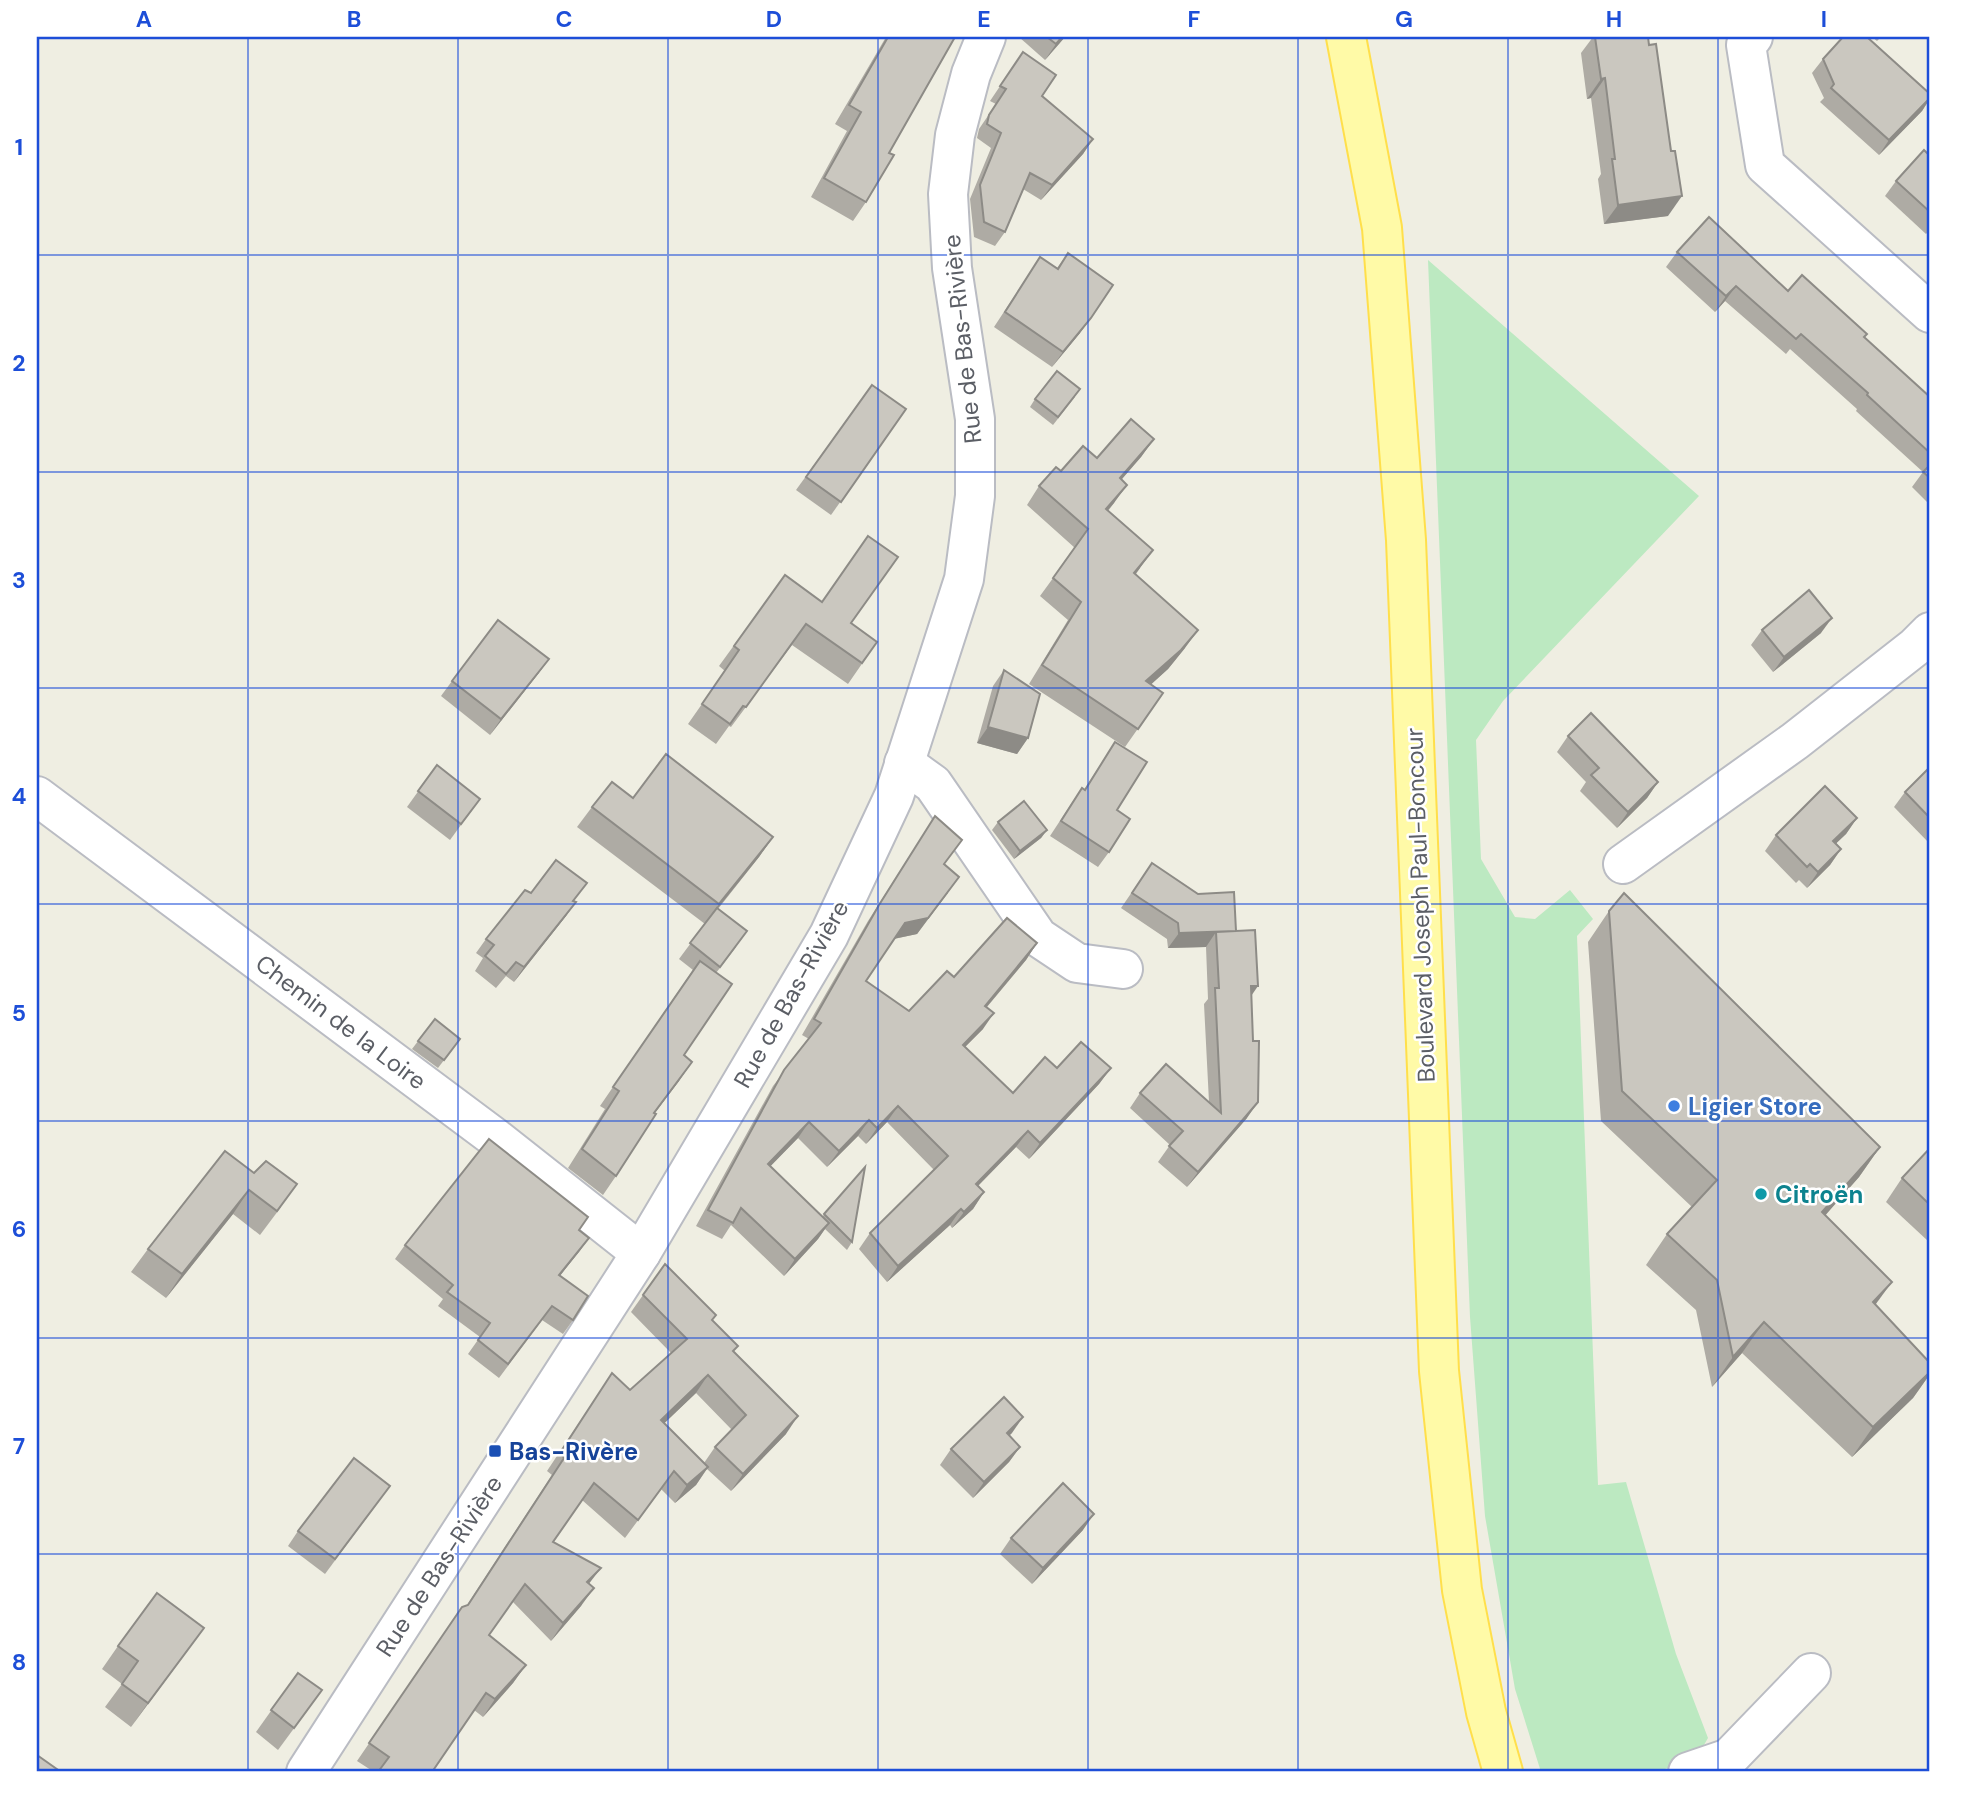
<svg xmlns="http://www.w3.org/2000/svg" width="1967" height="1809" font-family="'DM Sans',sans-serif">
	<rect width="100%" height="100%" fill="#efeee2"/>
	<path fill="#bce9c1" d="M1428 260 1699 496 1503 701 1476 740 1481 859 1515 917 1535 919 1570 890 1593 919 1577 936 1598 1485 1626 1482 1676 1654 1708 1738 1697 1757 1657 1772H1541L1515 1689 1485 1516 1470 1317Z"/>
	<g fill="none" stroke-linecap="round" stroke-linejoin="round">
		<g stroke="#babcc3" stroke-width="42">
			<g id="minor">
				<path d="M1753 37 1746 45 1765 165 1930 313"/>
				<path d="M904 763 933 784 1038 937 1077 963 1123 969"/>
				<path d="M37 796 494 1137 641 1253"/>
				<path d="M1623 864 1795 741 1915 647 1930 632"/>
				<path d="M306 1772 641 1253 829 935 894 796 964 579 975 496V419L952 268 948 194 955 135 971 74 986 37"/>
				<path d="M1688 1772 1729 1758 1811 1673"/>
			</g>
		</g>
		<g stroke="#ffdf4b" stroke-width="42">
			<path id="major" d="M1346 37 1382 228 1406 540 1439 1371 1462 1590 1486 1712 1503 1772"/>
		</g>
		<use href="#minor" stroke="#fff" stroke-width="38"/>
		<use href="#major" stroke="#fffaa7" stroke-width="38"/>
	</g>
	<g fill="#aeaba4" fill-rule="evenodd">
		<path d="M886 37H955L889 153 866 202 853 221 811 197 847 131 835 124Z"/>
		<path d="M1019 37H1065L1045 60Z"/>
		<path d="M1593 37H1648L1668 216 1604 224 1598 179 1601 174 1591 98 1587 99 1581 53Z"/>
		<path d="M1872 37H1881L1877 41Z"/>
		<path d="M1023 52 1042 96 1093 139 1083 154 1041 200 1023 189 1005 232 995 246 974 237 970 199 991 148 977 138 979 129 996 104 990 101Z"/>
		<path d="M1823 59 1930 94V99L1922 111 1879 155 1820 102 1824 98 1812 73Z"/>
		<path d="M1930 156V230L1926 234 1885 196 1896 181Z"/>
		<path d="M1677 252 1788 291 1867 334 1864 338 1930 397V505L1912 487 1923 472 1856 411 1857 409 1790 349 1786 354 1725 301 1715 312 1666 267Z"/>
		<path d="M1068 253 1080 333 1052 367 994 327 1040 257 1057 268Z"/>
		<path d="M872 385 906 409 831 515 796 490Z"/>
		<path d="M1075 397 1053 425 1030 407 1035 399Z"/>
		<path d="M1154 439 1141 457 1122 479 1114 503 1108 511 1140 568 1136 574 1185 648 1168 669 1151 684 1163 693 1125 747 1029 684 1068 620 1040 596 1075 548 1027 505 1039 486 1061 471Z"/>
		<path d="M785 575 877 642 848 684 792 645 731 727 729 726 716 744 688 724 725 671 719 666Z"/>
		<path d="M1762 630 1821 633 1773 672 1751 645Z"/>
		<path d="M549 659 538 674 490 735 441 696 452 681Z"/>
		<path d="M1004 670 1028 738 1017 754 977 743 993 686Z"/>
		<path d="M1568 736 1658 782 1647 798 1617 828 1580 791 1586 782 1557 752Z"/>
		<path d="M1115 742 1117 810 1109 852 1098 867 1050 836 1071 804 1082 788 1084 790Z"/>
		<path d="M437 765 480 799 450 840 407 807Z"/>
		<path d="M1930 767V844L1894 807 1905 792Z"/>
		<path d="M633 798 773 837 759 857 718 909 736 947 716 973 684 1055 679 1081 654 1114 616 1176 603 1195 568 1168 605 1109 600 1106 693 970 679 959 705 924 577 827 592 807Z"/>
		<path d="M935 816 945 864 948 893 917 934 894 939 866 981 909 1011 954 977 1037 943 1026 960 987 1007 983 1029 965 1047 1013 1093 1057 1068H1111L1099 1084 1029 1159 1016 1147 978 1186 984 1192 973 1209 952 1228 950 1225 887 1282 859 1249 870 1233 934 1170 887 1122 866 1144 858 1136 827 1167 798 1138 770 1166 822 1217 865 1167 852 1242 847 1250 825 1229 818 1239 784 1276 731 1225 722 1239 696 1226 773 1086 809 1039 802 1035 868 921Z"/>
		<path d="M1857 818 1846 834 1836 843 1841 849 1830 865 1807 888 1799 880 1796 883 1765 851 1776 835Z"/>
		<path d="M998 822 1047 830 1041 838 1014 859 992 830Z"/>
		<path d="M1152 863 1236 931 1252 995 1247 1118 1187 1187 1158 1162 1170 1145 1130 1108 1140 1093 1209 1102 1204 1004 1208 999 1206 947 1168 948 1167 939 1121 908Z"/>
		<path d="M531 893 574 901 566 916 514 982 506 976 496 988 475 971 483 958 476 953 486 939Z"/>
		<path d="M1609 911 1880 1147 1859 1177 1825 1215 1876 1305 1930 1363V1374L1913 1398 1852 1457 1742 1353 1712 1387 1696 1310 1646 1265 1667 1234 1692 1207 1601 1121 1588 942Z"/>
		<path d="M435 1019 460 1039 438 1068 412 1049Z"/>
		<path d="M1930 1148V1239L1928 1241 1886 1202 1902 1178Z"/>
		<path d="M225 1151 281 1207 260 1235 233 1214 166 1298 131 1272 148 1249Z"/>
		<path d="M588 1217 579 1231 589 1238 560 1276 573 1320 563 1334 542 1320 499 1378 468 1354 480 1337 438 1306 443 1299 395 1259 405 1245Z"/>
		<path d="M665 1264 712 1320 734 1352 786 1434 731 1491 707 1469 696 1485 675 1503 661 1489 625 1538 582 1500 553 1542 589 1584 581 1606 551 1641 512 1601 489 1635 526 1665 513 1683 483 1717 474 1710 432 1772H374L357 1761 462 1607 467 1605 552 1475 547 1471 612 1373 630 1390 671 1353 631 1312ZM696 1393 732 1430 715 1447 704 1463 664 1423Z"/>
		<path d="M1012 1433 1009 1435 1020 1447 1009 1462 973 1498 940 1465 951 1449Z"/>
		<path d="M379 1501 325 1574 288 1546 298 1531Z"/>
		<path d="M1083 1530 1032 1584 1000 1554 1011 1538Z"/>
		<path d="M118 1646 187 1651 131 1727 105 1707 122 1684 102 1669Z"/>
		<path d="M298 1673 306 1712 278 1750 256 1732Z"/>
	</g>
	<g fill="#8d8b86">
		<path d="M1062 37H1065L1045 60 1056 44Z"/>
		<path d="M1605 78 1591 98 1587 99 1601 79Z"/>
		<path d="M1930 98 1922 111 1879 155 1889 140Z"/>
		<path d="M1093 139 1083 154 1041 200 1052 185Z"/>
		<path d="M1682 196 1668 216 1604 224 1618 205Z"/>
		<path d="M1736 286 1725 301 1715 312 1726 296Z"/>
		<path d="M1091 318 1080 333 1052 367 1063 352Z"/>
		<path d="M1154 439 1141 457 1107 496 1120 478Z"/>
		<path d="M1127 485 1114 503 1093 527 1106 509Z"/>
		<path d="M1153 550 1140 568 1122 591 1134 573Z"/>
		<path d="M1832 618 1821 633 1773 672 1784 657Z"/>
		<path d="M1198 630 1185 648 1168 669 1134 700 1146 681Z"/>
		<path d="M549 659 538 674 490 735 501 719Z"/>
		<path d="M988 727 1028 738 1017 754 977 743Z"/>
		<path d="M1658 782 1647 798 1617 828 1628 812Z"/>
		<path d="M1857 818 1846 834 1822 857 1833 841Z"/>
		<path d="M1047 830 1041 838 1014 859 1020 851Z"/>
		<path d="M773 837 759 857 705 924 719 904Z"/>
		<path d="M1841 849 1830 865 1807 888 1818 872Z"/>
		<path d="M959 877 917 934 893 939 905 923Z"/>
		<path d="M576 902 566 916 514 982 524 967Z"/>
		<path d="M1236 931 1216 932 1206 947 1168 948 1179 933Z"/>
		<path d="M1037 943 1026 960 974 1022 985 1006Z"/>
		<path d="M1251 986H1258L1247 1002Z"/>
		<path d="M994 1013 983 1029 951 1061 963 1045Z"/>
		<path d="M692 1062 679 1081 640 1132 654 1113Z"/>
		<path d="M1111 1068 1099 1084 1029 1159 1040 1143Z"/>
		<path d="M1258 1102 1247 1118 1187 1187 1198 1172Z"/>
		<path d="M898 1106 887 1122 866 1144 877 1128Z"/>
		<path d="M869 1120 858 1136 827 1167 839 1151Z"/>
		<path d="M809 1122 798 1138 757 1180 768 1164Z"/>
		<path d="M1028 1131 1016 1147 964 1200 976 1184Z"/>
		<path d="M1880 1147 1859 1177 1801 1243 1822 1212Z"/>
		<path d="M249 1190 233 1214 166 1298 182 1274Z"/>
		<path d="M984 1192 973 1209 952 1228 964 1212Z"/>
		<path d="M961 1209 950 1225 887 1282 898 1266Z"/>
		<path d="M829 1223 818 1239 784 1276 795 1259Z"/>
		<path d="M589 1238 579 1252 549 1289 559 1275Z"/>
		<path d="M1892 1282 1870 1312 1873 1302Z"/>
		<path d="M1764 1322 1742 1353 1712 1387 1733 1357Z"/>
		<path d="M1930 1372V1374L1913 1398 1852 1457 1873 1427Z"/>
		<path d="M708 1375 696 1393 649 1438 661 1420Z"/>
		<path d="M798 1416 786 1434 731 1491 743 1474Z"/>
		<path d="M1023 1417 1012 1433 996 1449 1007 1433Z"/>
		<path d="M1020 1447 1009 1462 973 1498 984 1482Z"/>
		<path d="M708 1467 696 1485 675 1503 687 1485Z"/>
		<path d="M1094 1514 1083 1530 1032 1584 1043 1568Z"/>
		<path d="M601 1568 588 1585 587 1582Z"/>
		<path d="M594 1588 581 1606 551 1641 563 1623Z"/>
		<path d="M204 1628 187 1651 131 1727 148 1703Z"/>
		<path d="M526 1665 513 1683 483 1717 495 1699Z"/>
	</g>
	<g fill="#cac7bf" stroke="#8d8b86" stroke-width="2">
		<path d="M888 37H955L889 153 894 155 866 202 824 178 861 112 849 105Z"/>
		<path d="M1047 37H1062L1056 44Z"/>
		<path d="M1595 37H1648L1649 45 1656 44 1671 151H1675L1682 196 1618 205 1612 159H1615L1605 78 1601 79Z"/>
		<path d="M1843 37H1867L1930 94V98L1889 140 1831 88 1834 84 1823 59Z"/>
		<path d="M1023 52 1056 75 1042 96 1093 139 1052 185 1030 173 1005 232 984 222 980 185 1001 133 987 124 989 115 1006 89 1000 86Z"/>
		<path d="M1924 150 1930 156V212L1896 181Z"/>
		<path d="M1709 217 1788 291 1802 275 1867 334 1864 337 1930 397V453L1867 395 1868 393 1801 334 1796 339 1736 286 1726 296 1677 252Z"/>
		<path d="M1068 253 1113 285 1091 318 1063 352 1005 312 1040 257 1058 269Z"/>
		<path d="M1057 371 1080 389 1058 417 1035 399Z"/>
		<path d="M872 385 906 409 841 502 806 477Z"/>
		<path d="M1131 419 1154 439 1120 478 1127 485 1106 509 1153 550 1134 573 1198 630 1181 650 1146 681 1163 693 1138 729 1042 665 1081 602 1053 578 1088 529 1039 486 1056 467 1061 471 1083 446 1097 458Z"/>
		<path d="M1930 465V478L1923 472Z"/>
		<path d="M868 536 898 557 851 623 877 642 862 663 806 624 746 707 743 706 730 724 702 704 739 650 734 646 785 575 822 602Z"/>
		<path d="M1809 590 1832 618 1784 657 1762 630Z"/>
		<path d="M498 620 549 659 501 719 452 681Z"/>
		<path d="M1004 670 1040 694 1028 738 988 727Z"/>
		<path d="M1591 713 1658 782 1628 812 1591 775 1599 768 1568 736Z"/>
		<path d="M1115 742 1147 762 1117 810 1130 819 1109 852 1061 821 1082 788 1085 790Z"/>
		<path d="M666 754 773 837 719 904 592 807 612 782 633 798Z"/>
		<path d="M437 765 480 799 461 824 418 791Z"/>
		<path d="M1930 767V818L1905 792Z"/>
		<path d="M1825 786 1857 818 1833 841 1841 849 1818 872 1810 864 1807 867 1776 835Z"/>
		<path d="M1024 801 1047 830 1020 851 998 822Z"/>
		<path d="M935 816 962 840 944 864 959 877 928 918 905 923 866 981 909 1011 947 971 954 977 1007 918 1037 943 985 1006 994 1013 963 1045 1013 1093 1045 1057 1057 1068 1081 1042 1111 1068 1040 1143 1028 1131 976 1184 984 1192 964 1212 961 1209 898 1266 870 1233 948 1156 898 1106 877 1128 869 1120 839 1151 809 1122 768 1164 829 1223 795 1259 741 1208 733 1223 708 1210 784 1070 821 1023 814 1019 879 905Z"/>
		<path d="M556 860 587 883 573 901 576 902 524 967 516 962 506 974 485 956 494 945 486 939 525 890 531 893Z"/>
		<path d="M1152 863 1198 894 1234 892 1236 931 1255 930 1258 986H1251L1253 1041H1259L1258 1102 1198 1172 1169 1146 1183 1131 1140 1093 1166 1064 1221 1113 1215 988H1219L1216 932 1236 931 1179 933 1178 923 1132 893Z"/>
		<path d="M1624 893 1880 1147 1822 1212 1892 1282 1873 1302 1930 1363V1372L1873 1427 1764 1322 1733 1357 1717 1280 1667 1234 1717 1180 1622 1091 1609 911Z"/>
		<path d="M717 908 747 931 720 967 690 943Z"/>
		<path d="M700 961 732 984 684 1055 692 1062 654 1113 656 1114 616 1176 582 1149 619 1091 613 1087Z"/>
		<path d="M435 1019 460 1039 444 1060 418 1041Z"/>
		<path d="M489 1139 588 1217 579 1230 589 1238 559 1275 588 1296 573 1320 552 1306 508 1364 478 1340 490 1323 447 1292 453 1285 405 1245Z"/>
		<path d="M1930 1148V1205L1902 1178Z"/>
		<path d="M225 1151 254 1173 266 1161 297 1184 277 1211 249 1190 182 1274 148 1249Z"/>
		<path d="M865 1167 852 1242 824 1214Z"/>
		<path d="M665 1264 716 1315 712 1320 738 1346 733 1351 798 1416 743 1474 715 1447 746 1415 708 1375 661 1420 708 1467 687 1485 674 1471 638 1520 594 1483 553 1542 601 1568 587 1582 594 1588 563 1623 525 1584 489 1635 526 1665 495 1699 486 1693 432 1772H378L389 1757 369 1743 462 1607 468 1605 564 1458 560 1453 612 1373 630 1390 687 1339 643 1295Z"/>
		<path d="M1004 1397 1023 1417 1007 1433 1020 1447 984 1482 951 1449Z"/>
		<path d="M354 1458 390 1486 335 1559 298 1531Z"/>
		<path d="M1063 1483 1094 1514 1043 1568 1011 1538Z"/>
		<path d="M157 1593 204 1628 148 1703 122 1684 138 1661 118 1646Z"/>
		<path d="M298 1673 322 1690 294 1728 271 1710Z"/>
		<path d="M37 1755 61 1772H37Z"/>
	</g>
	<path fill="none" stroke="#1d4ed8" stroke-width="2" stroke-opacity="0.55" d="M248 37V1772M458 37V1772M668 37V1772M878 37V1772M1088 37V1772M1298 37V1772M1508 37V1772M1718 37V1772M37 255H1930M37 472H1930M37 688H1930M37 904H1930M37 1121H1930M37 1338H1930M37 1554H1930"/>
	<circle fill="#3f7fe0" stroke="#fff" stroke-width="2.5" cx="1674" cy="1106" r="7"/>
	<circle fill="#0f9aa8" stroke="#fff" stroke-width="2.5" cx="1761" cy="1194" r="7"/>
	<rect fill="#1a4fb4" stroke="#fff" stroke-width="2.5" x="488" y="1444" width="14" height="14" rx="3.5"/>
	<g text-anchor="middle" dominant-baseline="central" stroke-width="5" stroke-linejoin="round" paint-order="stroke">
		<g font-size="24" fill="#5b5e65" stroke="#fff">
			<text transform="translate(962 339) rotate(-96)">Rue de Bas-Rivière</text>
			<text transform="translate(1420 905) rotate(-92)">Boulevard Joseph Paul-Boncour</text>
			<text transform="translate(791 994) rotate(-61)">Rue de Bas-Rivière</text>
			<text transform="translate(341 1022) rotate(37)">Chemin de la Loire</text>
			<text transform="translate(439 1566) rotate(-57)">Rue de Bas-Rivière</text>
		</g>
		<g font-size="24" font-weight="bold" fill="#366cbe" stroke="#fff" text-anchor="start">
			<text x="1688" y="1106">Ligier Store</text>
		</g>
		<g font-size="24" font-weight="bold" fill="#0d838f" stroke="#fff" text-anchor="start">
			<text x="1775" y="1194">Citroën</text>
		</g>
		<g font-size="24" font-weight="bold" fill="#164399" stroke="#fff" text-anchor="start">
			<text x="509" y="1451">Bas-Rivère</text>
		</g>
	</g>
	<rect width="1967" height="1809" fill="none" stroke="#ffffff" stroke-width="77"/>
	<rect x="38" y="38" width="1890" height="1732" fill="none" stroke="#1d4ed8" stroke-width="2.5"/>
	<g font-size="23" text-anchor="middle" font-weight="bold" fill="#1d4ed8">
		<text x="144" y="27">A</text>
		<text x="354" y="27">B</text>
		<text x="564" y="27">C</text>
		<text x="774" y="27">D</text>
		<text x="984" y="27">E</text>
		<text x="1194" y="27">F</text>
		<text x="1404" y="27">G</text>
		<text x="1614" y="27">H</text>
		<text x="1824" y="27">I</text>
		<text x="19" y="155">1</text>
		<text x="19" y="371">2</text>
		<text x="19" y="588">3</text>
		<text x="19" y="804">4</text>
		<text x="19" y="1021">5</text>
		<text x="19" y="1237">6</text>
		<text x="19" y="1454">7</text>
		<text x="19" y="1670">8</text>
	</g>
</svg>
